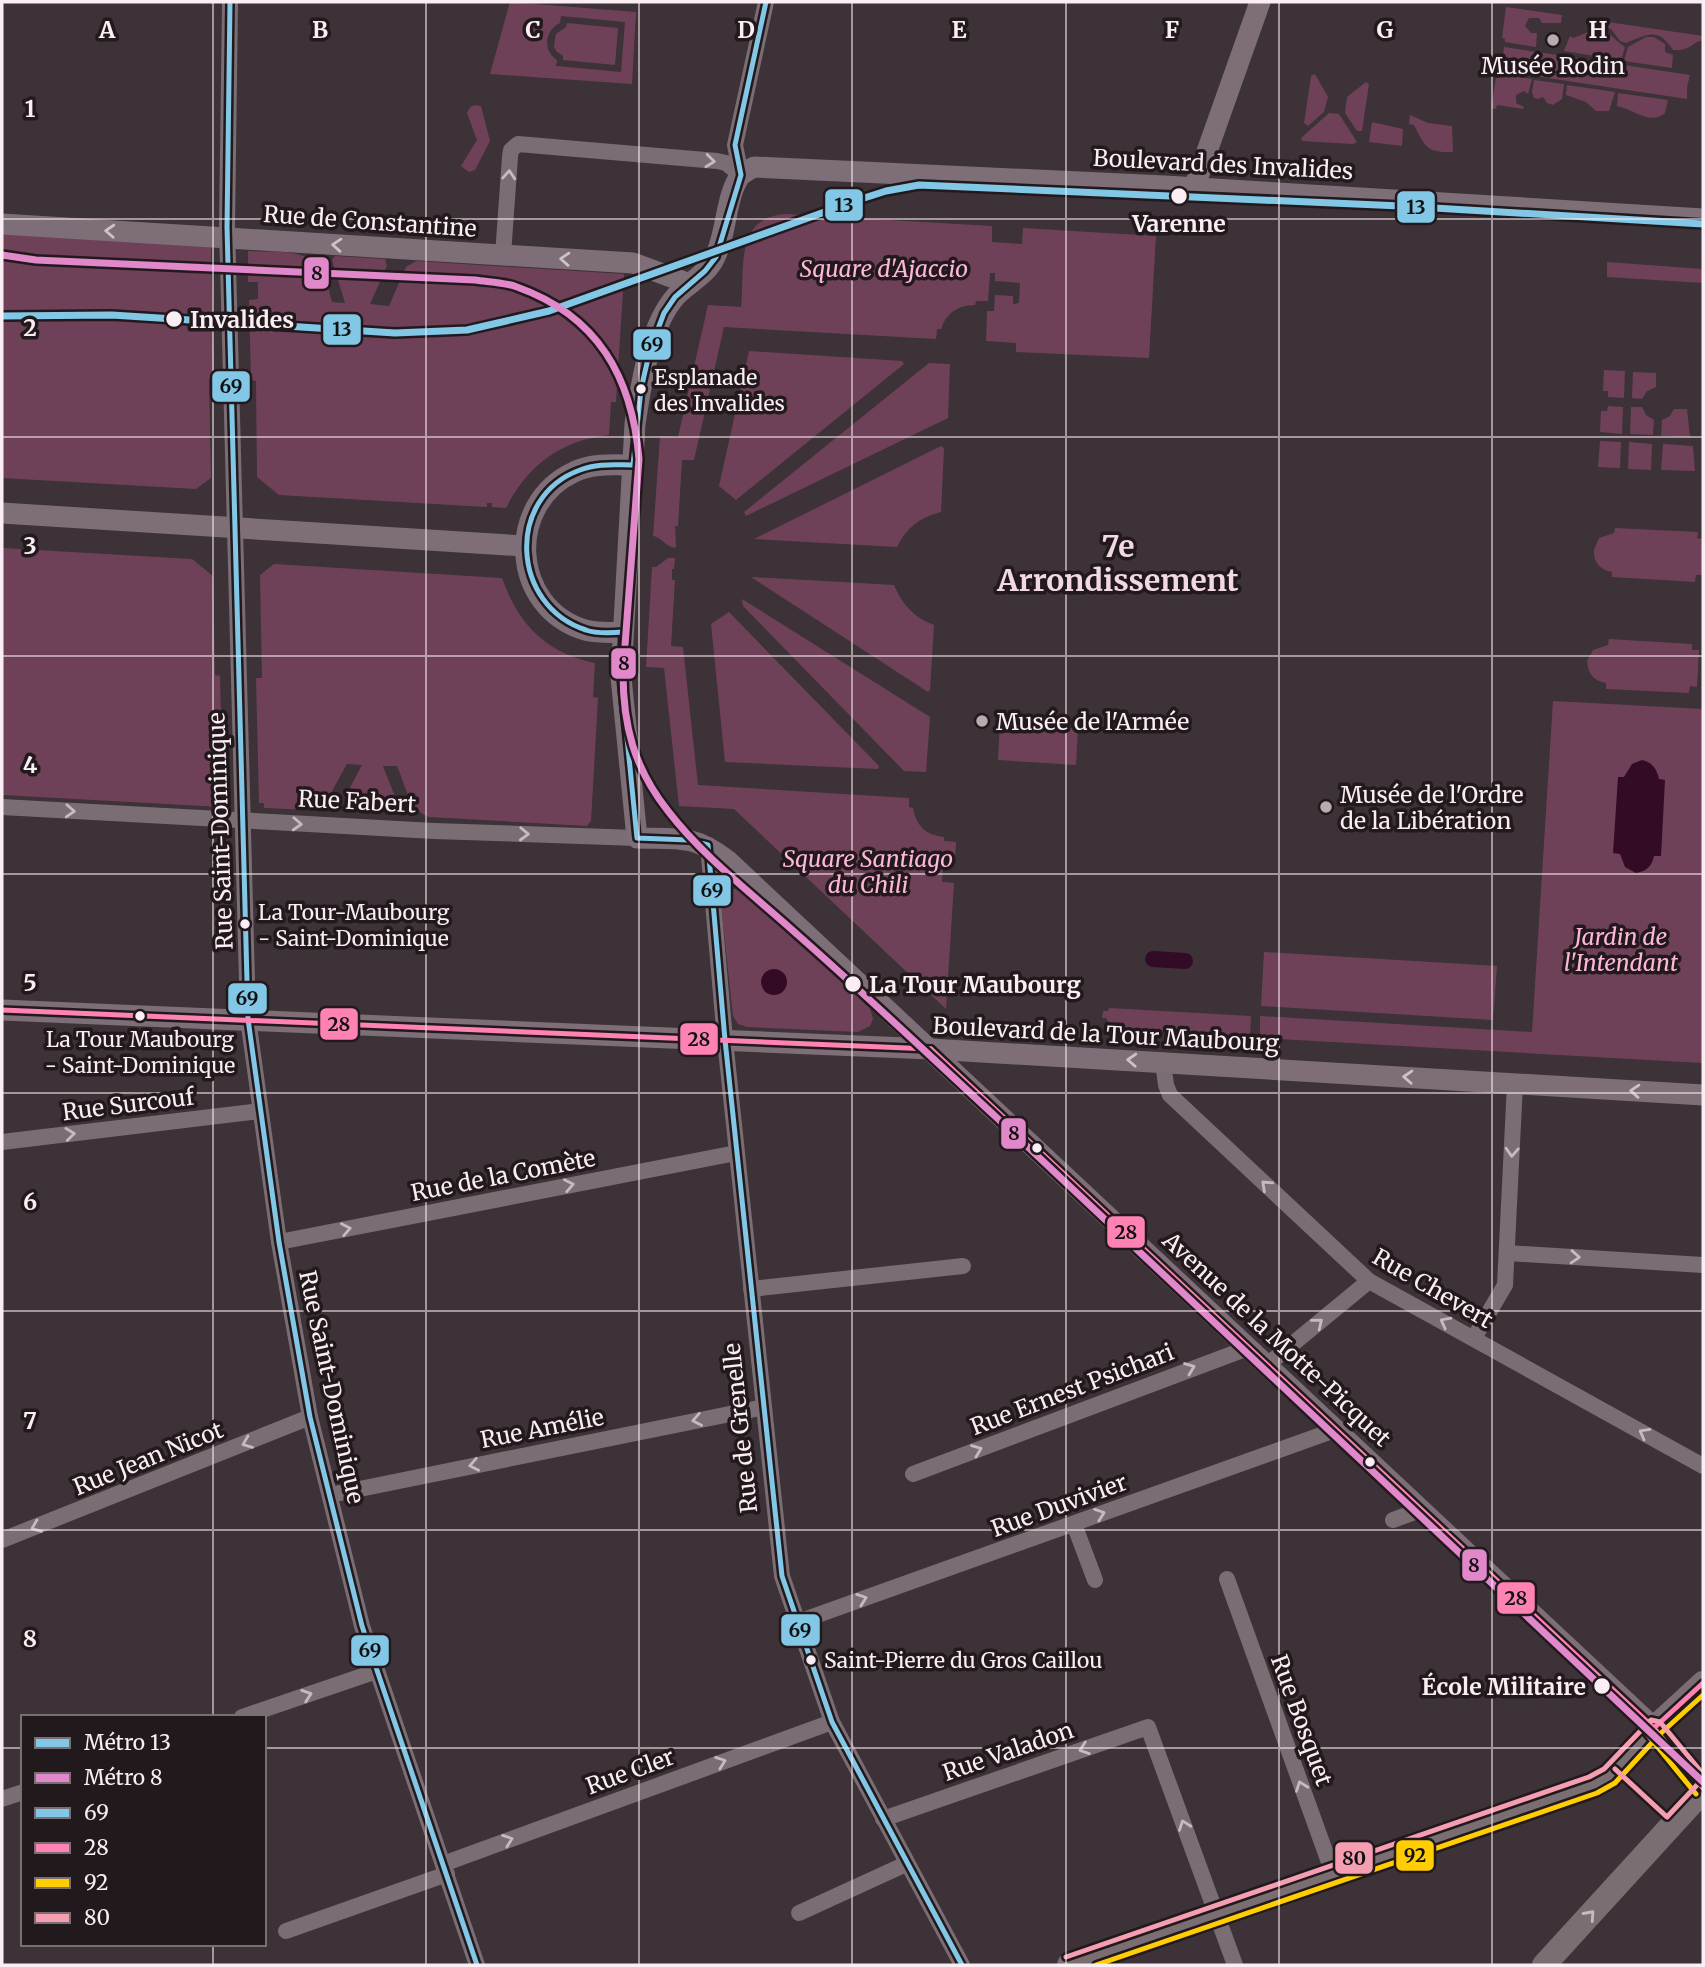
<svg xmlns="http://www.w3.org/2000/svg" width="1705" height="1967" font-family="Merriweather,serif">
	<rect width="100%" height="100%" fill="#3c3237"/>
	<g fill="#6f4159" fill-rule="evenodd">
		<path d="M510 2 636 12 632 84 490 74ZM561 16 625 22 621 72 556 66 557 60C542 50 545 30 560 23Z"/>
		<path d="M1506 7 1562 15 1561 23H1542L1539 18H1529L1525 26 1531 33H1537L1536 47 1505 42V39L1502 38Z"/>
		<path d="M1601 21 1703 36V40C1689 44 1691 51 1673 50 1658 27 1649 34 1626 43L1620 41 1611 29 1599 25Z"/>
		<path d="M567 23 618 28 615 65 563 60V56L556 51 554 46 556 34 566 27Z"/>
		<path d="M1596 29C1607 28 1615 41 1625 47L1621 60 1564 51 1570 36 1573 38Z"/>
		<path d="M1646 37H1654L1665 44V52L1673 55 1672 68 1624 61 1628 47Z"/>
		<path d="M1504 47 1690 75 1687 87V99L1501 71Z"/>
		<path d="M1315 74 1328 97 1324 112 1308 126 1304 123 1311 76Z"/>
		<path d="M1500 75 1532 79 1528 94 1524 91 1516 95V103L1524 107 1523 109 1497 105 1496 109 1491 108 1496 78H1499Z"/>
		<path d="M1534 80 1564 84 1562 99 1553 105 1547 103 1543 97 1538 99 1534 98 1532 92Z"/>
		<path d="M1366 82 1369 84 1362 131H1357L1345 113 1347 97Z"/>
		<path d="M1567 85 1615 92 1609 111H1596L1586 102 1566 95Z"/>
		<path d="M1618 93 1668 100 1665 113C1650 126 1634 109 1617 106Z"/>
		<path d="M475 105 481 106 490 141 475 170 469 172 461 166 477 140 467 113 470 107Z"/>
		<path d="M1329 113 1339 114 1357 142 1353 144 1302 141 1301 138Z"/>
		<path d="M1410 115 1428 123 1452 126 1453 152C1427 153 1425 147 1414 125L1409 124Z"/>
		<path d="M1372 122 1403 129 1402 146 1369 142Z"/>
		<path d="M786 214 992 226V242L1022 244 1023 228 1156 236 1149 358 1016 352V343L986 341 987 311H994L995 295 1013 296V304L1019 303 1020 283 995 281V273H990L988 301H976L975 305C958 305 946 313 941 329H937L936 339 724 327 694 460H682L678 526H675L676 548C665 547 662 537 653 536L660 436 678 437 708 305 741 307C745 268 734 217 786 214Z"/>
		<path d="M2 234 211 246 214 378 209 379 211 478 196 489 2 478Z"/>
		<path d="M248 251C271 253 308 247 321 270 327 279 329 292 332 302L345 303 332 260 335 256 385 259 387 266 370 304 389 306 406 267 416 261 624 274 616 402H611L609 435C561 440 527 466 506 508L492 507V503H487V507L279 495 257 477 256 381 251 380 249 300 258 299V282H248Z"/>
		<path d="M1607 262 1703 269V283L1607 277Z"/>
		<path d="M749 351 902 361 904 364 736 500 719 486Z"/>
		<path d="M929 363 950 364 948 418 746 516 744 512Z"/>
		<path d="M1604 370 1625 371 1624 398 1608 397V391H1603Z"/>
		<path d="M1633 372 1656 373V387L1647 391 1642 399 1632 398Z"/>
		<path d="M1608 406 1623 407 1622 434 1600 432 1601 411H1607Z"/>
		<path d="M1631 407H1642L1646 415 1654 420 1653 435 1630 434Z"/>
		<path d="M1674 409H1687L1690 437 1661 436 1662 420 1670 416Z"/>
		<path d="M1600 441 1621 442 1620 468 1598 467Z"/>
		<path d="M1629 442 1652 444 1651 470 1628 469Z"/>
		<path d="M1663 444 1693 446 1695 471 1661 470Z"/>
		<path d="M941 446 944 448 941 512C920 517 906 528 897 547L754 539Z"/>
		<path d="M1615 528 1698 532 1697 538 1703 539V575H1696L1695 582 1612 577V572C1600 570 1593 562 1594 550L1599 538 1614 533Z"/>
		<path d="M2 548 192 559 213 576 215 675 220 676 223 793 220 794 221 807 2 795Z"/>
		<path d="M668 558H675L674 569H672V580H675L671 646 683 647 698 785 909 798V807L913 808C916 826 926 835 944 837V841L956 842 955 862H943L942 882 954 883 946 1009 734 809 679 806 664 668 646 667 652 567H656Z"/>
		<path d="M274 564 502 578C519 625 545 652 595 663L593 697 598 698 591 821 587 826 429 817C409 810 405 784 397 766H383L397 802 344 799 362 765 347 764 331 793 313 810 264 808V803H259L256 678H262L260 575Z"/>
		<path d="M751 577 894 585C902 604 914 618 934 625L930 690 928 692Z"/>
		<path d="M742 599 930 717 926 772 904 771 743 606Z"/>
		<path d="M729 612 879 766 878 769 725 762 711 624Z"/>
		<path d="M1609 639 1692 644V650H1699L1697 687 1690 686 1689 693 1606 689V683C1594 681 1588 674 1587 661L1593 650 1608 645Z"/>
		<path d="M1553 701 1703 709 1702 1063 1260 1038V1016L1532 1032Z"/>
		<path d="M1000 724 1078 728 1076 765 998 760Z"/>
		<path d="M733 889H742L748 893 870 1008 873 1019 870 1026 858 1032 747 1027 738 1024 733 1016 721 905 724 895Z"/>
		<path d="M1264 952 1497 966 1493 1020 1261 1006Z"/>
		<path d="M1109 1008 1251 1016 1250 1037 1112 1028 1106 1018H1102L1103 1011H1108Z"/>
	</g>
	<g fill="#340b24">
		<path d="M1642 760C1652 762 1657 769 1659 779L1665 780 1661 856H1654C1652 866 1647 871 1636 873L1625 867 1620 854 1613 853 1618 777H1624L1632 764Z"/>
		<circle cx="774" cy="982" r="13"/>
	</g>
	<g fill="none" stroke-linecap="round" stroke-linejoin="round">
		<path stroke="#340b24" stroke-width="16" d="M1153 959 1185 961"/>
		<g stroke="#7a6d73" stroke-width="16">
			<path d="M230 2 227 227 248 1019 279 1242 310 1417 362 1626 477 1965"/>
			<path d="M741 175 735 145 766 2"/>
			<path d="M503 255 510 157 511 150 518 144 717 161 726 163 741 175"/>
			<path d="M2 807 434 831 637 838"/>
			<path d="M708 845 725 1040 782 1576 832 1722 962 1965"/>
			<path d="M1163 1062 1166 1085 1170 1095 1369 1281 1703 1466"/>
			<path d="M2 1142 260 1111"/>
			<path d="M279 1242 736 1153"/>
			<path d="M1507 1253 1703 1265"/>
			<path d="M751 1289 963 1266"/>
			<path d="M1474 1338 1505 1285 1515 1084"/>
			<path d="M1267 1365 1369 1281"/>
			<path d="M913 1474 1248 1348"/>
			<path d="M330 1495 764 1407"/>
			<path d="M1393 1520 1420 1510"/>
			<path d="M1074 1524 1095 1580"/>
			<path d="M2 1540 310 1417"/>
			<path d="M1227 1579 1334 1876"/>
			<path d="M798 1622 1335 1430"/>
			<path d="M242 1717 377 1671"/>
			<path d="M2 1799 23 1792"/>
			<path d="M883 1819 1148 1727 1235 1965"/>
			<path d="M443 1864 832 1722"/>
			<path d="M799 1913 906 1864"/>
			<path d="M286 1931 447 1874"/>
		</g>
		<g stroke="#7d6e77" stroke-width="21">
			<path d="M1194 188 1260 2"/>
			<path d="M1703 219 1165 186 754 167C749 170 743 173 740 176 725 197 727 235 714 259 706 275 688 283 676 296 649 326 641 386 635 424L621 677 637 838C678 839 693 834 727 860L1654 1728 1703 1788"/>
			<path d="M2 224 633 263 690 284"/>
			<path d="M2 513 524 546"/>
			<path d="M623 632C610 633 598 633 585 630 511 608 505 504 574 472 592 463 613 465 633 465"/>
			<path d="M2 1010 931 1049 1703 1095"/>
		</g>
		<g stroke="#7a6e73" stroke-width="24">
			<path d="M1069 1965 1266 1899 1593 1785 1609 1776 1654 1728 1703 1683"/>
			<path d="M1544 1965 1703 1791"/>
		</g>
		<g stroke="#22191d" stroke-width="10">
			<g id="bus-1">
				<path d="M230 2 227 227 248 1019 279 1242 310 1417 362 1626 477 1965"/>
				<path d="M766 2 735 145 741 175 716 257 705 271 675 297 664 313 650 350 641 389 633 465C615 465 597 463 580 470 505 497 511 606 586 630 597 634 611 633 623 632L621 677 637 838 689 840 708 845 725 1040 782 1576 832 1722 962 1965"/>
			</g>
		</g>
		<g stroke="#22191d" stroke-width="10">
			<g id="bus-2">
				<path d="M2 1010 931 1049"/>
				<path d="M931 1049 1654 1728 1703 1788"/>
				<path d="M1654 1728 1703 1683"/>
			</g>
		</g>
		<g stroke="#22191d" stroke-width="10">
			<g id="bus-3">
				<path d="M1647 1734 1696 1794"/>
				<path d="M1096 1965 1597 1793 1615 1783 1660 1734 1703 1695"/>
			</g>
		</g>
		<g stroke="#22191d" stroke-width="10">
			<g id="bus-4">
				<path d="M1615 1769 1667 1817 1697 1785"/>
				<path d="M1066 1957 1589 1777 1604 1769 1651 1720 1660 1722 1703 1774"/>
			</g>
		</g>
		<use href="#bus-1" stroke="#82c8e6" stroke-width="5"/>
		<use href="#bus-2" stroke="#ff82b4" stroke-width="5"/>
		<use href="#bus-3" stroke="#ffcd02" stroke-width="5"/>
		<use href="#bus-4" stroke="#f59eb2" stroke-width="5"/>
		<g stroke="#22191d" stroke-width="12">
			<path id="metro-1" d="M2 316 112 315 395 333 467 330 549 311 858 200 886 191 919 185 1401 206 1703 224"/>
		</g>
		<g stroke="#22191d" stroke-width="12">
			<path id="metro-2" d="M2 255 36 260 475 280C489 282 504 282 517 287 598 316 632 377 639 459L623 672C623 726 634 768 668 811 704 858 755 896 799 936 866 995 931 1057 996 1117 1233 1338 1469 1559 1703 1782"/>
		</g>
		<use href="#metro-1" stroke="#82c8e6" stroke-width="7"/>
		<use href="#metro-2" stroke="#e088ca" stroke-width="7"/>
	</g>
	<defs><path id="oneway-chevron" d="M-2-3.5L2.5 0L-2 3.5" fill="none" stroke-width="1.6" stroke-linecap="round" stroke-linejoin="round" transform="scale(1.75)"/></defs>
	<g stroke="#c7bac0">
		<use href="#oneway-chevron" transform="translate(710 161) rotate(6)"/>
		<use href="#oneway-chevron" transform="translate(509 175) rotate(-86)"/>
		<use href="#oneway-chevron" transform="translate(70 811) rotate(3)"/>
		<use href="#oneway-chevron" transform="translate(297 824) rotate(3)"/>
		<use href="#oneway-chevron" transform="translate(524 834) rotate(2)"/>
		<use href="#oneway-chevron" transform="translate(70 1134) rotate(-7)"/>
		<use href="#oneway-chevron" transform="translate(1512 1152) rotate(93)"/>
		<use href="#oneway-chevron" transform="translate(569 1185) rotate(-11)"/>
		<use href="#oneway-chevron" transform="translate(1266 1185) rotate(-137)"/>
		<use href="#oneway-chevron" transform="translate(346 1229) rotate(-11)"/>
		<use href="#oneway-chevron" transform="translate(1575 1257) rotate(4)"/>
		<use href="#oneway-chevron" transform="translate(1445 1322) rotate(-152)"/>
		<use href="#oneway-chevron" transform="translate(1318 1323) rotate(-39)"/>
		<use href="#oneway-chevron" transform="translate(1190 1368) rotate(-21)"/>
		<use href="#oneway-chevron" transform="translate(697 1420) rotate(169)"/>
		<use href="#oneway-chevron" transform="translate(1644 1433) rotate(-151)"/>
		<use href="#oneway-chevron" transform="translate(247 1443) rotate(158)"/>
		<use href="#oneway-chevron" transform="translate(977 1450) rotate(-21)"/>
		<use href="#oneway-chevron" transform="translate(474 1465) rotate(169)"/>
		<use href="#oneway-chevron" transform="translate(1100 1514) rotate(-20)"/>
		<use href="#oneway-chevron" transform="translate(36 1527) rotate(158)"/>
		<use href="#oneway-chevron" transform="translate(862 1599) rotate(-20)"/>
		<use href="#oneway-chevron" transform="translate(307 1695) rotate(-19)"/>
		<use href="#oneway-chevron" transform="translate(1084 1749) rotate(161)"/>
		<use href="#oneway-chevron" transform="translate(721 1762) rotate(-20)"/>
		<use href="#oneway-chevron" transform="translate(1301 1786) rotate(-110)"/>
		<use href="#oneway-chevron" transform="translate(1184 1825) rotate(-110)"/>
		<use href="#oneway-chevron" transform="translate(508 1840) rotate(-20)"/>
		<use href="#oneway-chevron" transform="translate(1590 1915) rotate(-48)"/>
	</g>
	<g stroke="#cec1c8">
		<use href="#oneway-chevron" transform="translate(110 231) rotate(-177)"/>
		<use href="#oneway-chevron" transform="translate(337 245) rotate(-176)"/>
		<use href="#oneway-chevron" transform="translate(565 259) rotate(-176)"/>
		<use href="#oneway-chevron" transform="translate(1132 1060) rotate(-177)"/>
		<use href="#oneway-chevron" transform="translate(1408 1077) rotate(-177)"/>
		<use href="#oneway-chevron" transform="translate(1635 1091) rotate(-176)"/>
	</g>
	<path fill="none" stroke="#faedf3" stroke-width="2" stroke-opacity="0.55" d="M213 2V1717M426 2V1965M639 2V1965M852 2V1965M1066 2V1965M1279 2V1965M1492 2V1965M2 219H1703M2 437H1703M2 656H1703M2 874H1703M2 1093H1703M2 1311H1703M2 1530H1703M2 1748H23M264 1748H1703M213 1944V1965"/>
	<g fill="#b8acb1" stroke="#22191d" stroke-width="2.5">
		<circle cx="1553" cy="40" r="7"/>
		<circle cx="982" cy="721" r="7"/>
		<circle cx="1326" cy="807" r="7"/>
	</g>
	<g fill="#faedf3" stroke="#22191d" stroke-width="2.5">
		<circle cx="1179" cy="196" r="9"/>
		<circle cx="174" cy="319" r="9"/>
		<circle cx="641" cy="389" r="6"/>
		<circle cx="245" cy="924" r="6"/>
		<circle cx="853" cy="984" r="9"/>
		<circle cx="140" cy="1016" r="6"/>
		<circle cx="1037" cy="1148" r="6"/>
		<circle cx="1370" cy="1462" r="6"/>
		<circle cx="811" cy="1660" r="6"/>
		<circle cx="1602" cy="1686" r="9"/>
	</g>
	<g text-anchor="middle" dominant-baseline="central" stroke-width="7" stroke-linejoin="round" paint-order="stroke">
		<g font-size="21" fill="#faedf3" stroke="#22191d" text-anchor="start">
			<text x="654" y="377">Esplanade<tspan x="654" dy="26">des Invalides</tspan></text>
			<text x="258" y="912">La Tour-Maubourg<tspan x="258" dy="26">- Saint-Dominique</tspan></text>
			<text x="140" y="1039" text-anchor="middle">La Tour Maubourg<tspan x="140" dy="26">- Saint-Dominique</tspan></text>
			<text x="824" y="1660">Saint-Pierre du Gros Caillou</text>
		</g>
		<g font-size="23" fill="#faedf3" stroke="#22191d" text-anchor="start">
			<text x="1553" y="65" text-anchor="middle">Musée Rodin</text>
			<text x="996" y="721">Musée de l'Armée</text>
			<text x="1340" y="794">Musée de l'Ordre<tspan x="1340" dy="26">de la Libération</tspan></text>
		</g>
		<g font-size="23" fill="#faedf3" stroke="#22191d">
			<text transform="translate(1223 164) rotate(3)">Boulevard des Invalides</text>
			<text transform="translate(370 221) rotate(4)">Rue de Constantine</text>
			<text transform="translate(357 801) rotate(3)">Rue Fabert</text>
			<text transform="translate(220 831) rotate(-92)">Rue Saint-Dominique</text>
			<text transform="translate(1106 1034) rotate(3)">Boulevard de la Tour Maubourg</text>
			<text transform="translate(128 1104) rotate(-7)">Rue Surcouf</text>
			<text transform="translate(503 1175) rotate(-11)">Rue de la Comète</text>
			<text transform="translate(1433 1288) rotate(30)">Rue Chevert</text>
			<text transform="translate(1277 1339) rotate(43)">Avenue de la Motte-Picquet</text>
			<text transform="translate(332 1387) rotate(78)">Rue Saint-Dominique</text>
			<text transform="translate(1072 1389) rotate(-21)">Rue Ernest Psichari</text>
			<text transform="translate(542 1428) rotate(-11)">Rue Amélie</text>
			<text transform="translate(740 1428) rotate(-96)">Rue de Grenelle</text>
			<text transform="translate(148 1458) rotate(-22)">Rue Jean Nicot</text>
			<text transform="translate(1059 1505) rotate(-20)">Rue Duvivier</text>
			<text transform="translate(1302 1720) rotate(70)">Rue Bosquet</text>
			<text transform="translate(1008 1751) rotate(-19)">Rue Valadon</text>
			<text transform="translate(630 1771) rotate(-20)">Rue Cler</text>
		</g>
		<g font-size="23" font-weight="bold" fill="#faedf3" stroke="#22191d" text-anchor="start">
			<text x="1179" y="223" text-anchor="middle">Varenne</text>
			<text x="190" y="319">Invalides</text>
			<text x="869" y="984">La Tour Maubourg</text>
			<text x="1586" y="1686" text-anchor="end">École Militaire</text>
		</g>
		<g font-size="23" font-style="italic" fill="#feb6da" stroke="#22191d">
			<text x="884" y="268">Square d'Ajaccio</text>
			<text x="868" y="858">Square Santiago<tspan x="868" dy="26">du Chili</tspan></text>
			<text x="1621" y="936">Jardin de<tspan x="1621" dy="26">l'Intendant</tspan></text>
		</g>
		<g font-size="30" font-weight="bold" fill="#f1d8e4" stroke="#22191d">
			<text x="1118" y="546">7e<tspan x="1118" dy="34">Arrondissement</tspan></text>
		</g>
	</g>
	<g font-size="23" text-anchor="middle" font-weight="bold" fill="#faedf3" stroke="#22191d" stroke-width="7" stroke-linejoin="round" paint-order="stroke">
		<text x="107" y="38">A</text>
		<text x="320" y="38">B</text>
		<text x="533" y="38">C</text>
		<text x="746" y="38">D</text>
		<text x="959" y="38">E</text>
		<text x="1172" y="38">F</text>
		<text x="1385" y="38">G</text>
		<text x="1598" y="38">H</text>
		<text x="30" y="117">1</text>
		<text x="30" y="336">2</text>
		<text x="30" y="554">3</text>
		<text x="30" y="773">4</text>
		<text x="30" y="991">5</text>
		<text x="30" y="1210">6</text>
		<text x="30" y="1429">7</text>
		<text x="30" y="1647">8</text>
	</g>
	<g stroke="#22191d" stroke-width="2.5">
		<rect x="824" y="188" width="40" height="34" rx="7" fill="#82c8e6"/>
		<rect x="1396" y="190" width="40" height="34" rx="7" fill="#82c8e6"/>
		<rect x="303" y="256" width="27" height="34" rx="7" fill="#e088ca"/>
		<rect x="322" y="313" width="40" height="33" rx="7" fill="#82c8e6"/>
		<rect x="632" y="328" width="40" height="33" rx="7" fill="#82c8e6"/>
		<rect x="211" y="370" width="40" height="33" rx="7" fill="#82c8e6"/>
		<rect x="610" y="647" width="27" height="33" rx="7" fill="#e088ca"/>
		<rect x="692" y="874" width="40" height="33" rx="7" fill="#82c8e6"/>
		<rect x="227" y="982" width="41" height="33" rx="7" fill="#82c8e6"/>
		<rect x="319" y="1007" width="40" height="34" rx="7" fill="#ff82b4"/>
		<rect x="679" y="1022" width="40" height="34" rx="7" fill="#ff82b4"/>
		<rect x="1000" y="1117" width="27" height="33" rx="7" fill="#e088ca"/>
		<rect x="1106" y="1215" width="40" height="34" rx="7" fill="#ff82b4"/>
		<rect x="1461" y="1548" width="27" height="34" rx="7" fill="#e088ca"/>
		<rect x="1496" y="1581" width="40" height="34" rx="7" fill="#ff82b4"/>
		<rect x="780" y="1613" width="41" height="34" rx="7" fill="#82c8e6"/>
		<rect x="350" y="1634" width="40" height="33" rx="7" fill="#82c8e6"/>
		<rect x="1395" y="1839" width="40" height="33" rx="7" fill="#ffcd02"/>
		<rect x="1334" y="1841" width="40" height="34" rx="7" fill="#f59eb2"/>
	</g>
	<g font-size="19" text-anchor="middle" font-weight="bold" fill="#111">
		<text x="844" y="212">13</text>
		<text x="1416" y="214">13</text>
		<text x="317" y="280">8</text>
		<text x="342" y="336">13</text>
		<text x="652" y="351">69</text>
		<text x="231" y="393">69</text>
		<text x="624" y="670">8</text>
		<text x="712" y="897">69</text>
		<text x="247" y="1005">69</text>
		<text x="339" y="1031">28</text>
		<text x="699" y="1046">28</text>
		<text x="1014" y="1140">8</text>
		<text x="1126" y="1239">28</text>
		<text x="1474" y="1572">8</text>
		<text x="1516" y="1605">28</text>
		<text x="800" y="1637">69</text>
		<text x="370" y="1657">69</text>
		<text x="1415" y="1862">92</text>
		<text x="1354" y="1865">80</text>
	</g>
	<rect width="1705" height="1967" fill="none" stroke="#faedf3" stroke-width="7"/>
	<rect x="21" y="1715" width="245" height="231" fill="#22191d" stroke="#786e73" stroke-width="2"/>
	<rect x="35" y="1738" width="35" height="10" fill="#82c8e6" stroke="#786e73" stroke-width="2"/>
	<text x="84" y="1750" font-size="21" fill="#faedf3">Métro 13</text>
	<rect x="35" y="1773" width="35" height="10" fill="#e088ca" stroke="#786e73" stroke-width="2"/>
	<text x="84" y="1785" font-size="21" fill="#faedf3">Métro 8</text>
	<rect x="35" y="1808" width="35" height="10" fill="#82c8e6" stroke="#786e73" stroke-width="2"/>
	<text x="84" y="1820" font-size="21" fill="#faedf3">69</text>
	<rect x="35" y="1843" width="35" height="10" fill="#ff82b4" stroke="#786e73" stroke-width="2"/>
	<text x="84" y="1855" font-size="21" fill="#faedf3">28</text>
	<rect x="35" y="1878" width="35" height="10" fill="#ffcd02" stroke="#786e73" stroke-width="2"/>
	<text x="84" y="1890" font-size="21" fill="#faedf3">92</text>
	<rect x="35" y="1913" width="35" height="10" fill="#f59eb2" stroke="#786e73" stroke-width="2"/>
	<text x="84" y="1925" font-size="21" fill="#faedf3">80</text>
</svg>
